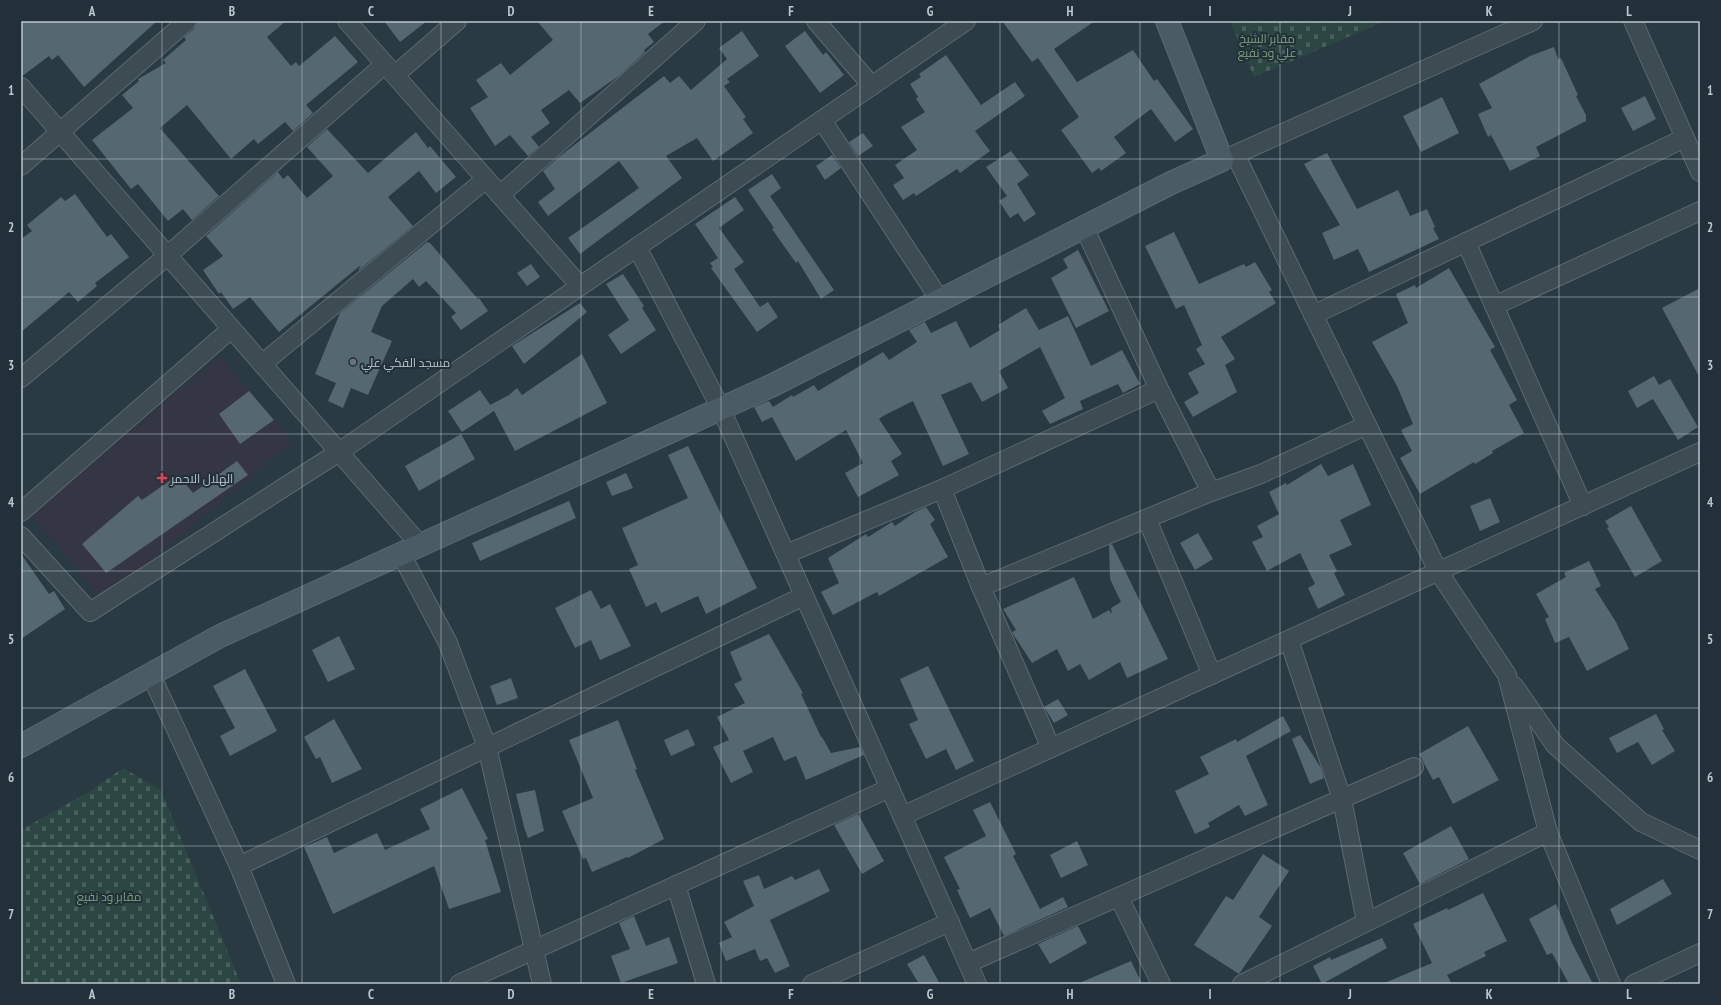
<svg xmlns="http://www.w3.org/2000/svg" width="1721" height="1005" font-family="'PT Sans Narrow',Cairo,sans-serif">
	<defs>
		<pattern id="cemetery-stones" width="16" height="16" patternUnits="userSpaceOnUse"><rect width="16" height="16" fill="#2c4643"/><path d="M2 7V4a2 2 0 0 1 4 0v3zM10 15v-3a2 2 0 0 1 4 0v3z" fill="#495f5d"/></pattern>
	</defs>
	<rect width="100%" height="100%" fill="#293a43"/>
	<path fill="#353644" d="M220 356 292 442 103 600 31 514Z"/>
	<g fill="url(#cemetery-stones)">
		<path d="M1230 21H1385L1254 77Z"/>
		<path d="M123 768 161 790 241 984H21V830L90 791Z"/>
	</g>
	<g fill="#556770">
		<path d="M21 21H157L84 87 58 55 52 60 49 56 21 77Z"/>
		<path d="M197 21H286L267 37 291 66 296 62 299 66 335 36 358 62 306 105 313 113 293 131 285 122 258 144 254 139 231 159 187 105 160 128 219 196 192 220 183 209 168 221 138 184 131 189 92 140 133 108 122 95 139 81 138 79 166 63 163 60 186 40 184 37 194 29Z"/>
		<path d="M384 21H427L400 42Z"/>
		<path d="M537 21H665L648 34 654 42 644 50 645 52 620 75 580 103 569 90 541 110 550 123 531 137 539 147 528 156 510 135 495 146 470 108 488 97 476 80 501 63 510 75 553 40Z"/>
		<path d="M1002 21H1095L1054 49 1077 82 1133 50 1154 81 1157 79 1193 129 1175 142 1151 109 1114 137 1126 153 1101 171 1099 168 1092 173 1061 130 1079 117 1038 58 1032 62Z"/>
		<path d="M742 31 759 56 727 79 730 82 724 86 746 117 743 119 753 133 713 161 697 138 666 156 682 178 580 254 568 238 639 188 619 161 548 216 538 202 555 189 543 171 560 156 664 76 670 83 679 76 691 90 727 59 719 48Z"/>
		<path d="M805 31 823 55 826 52 844 75 820 93 785 46Z"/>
		<path d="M1554 47 1558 59 1561 58 1578 95 1576 96 1586 115V121L1536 147 1540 156 1510 171 1491 135 1488 137 1478 114 1492 108 1479 84 1530 56Z"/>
		<path d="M946 55 981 105 1015 82 1025 96 975 131 990 151 960 173 957 169 916 196 914 193 903 200 893 185 904 178 895 165 917 150 901 127 925 112 916 99 918 97 910 84 921 77 919 74Z"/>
		<path d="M1645 96 1656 119 1633 131 1621 108Z"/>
		<path d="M1442 97 1459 133 1421 152 1403 116Z"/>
		<path d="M327 129 368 173 416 132 428 148 430 146 456 177 436 193 419 171 388 197 413 226 358 271 361 265 279 332 250 297 233 309 221 292 219 294 203 270 223 256 206 236 278 172 283 179 288 175 307 198 333 176 307 147Z"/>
		<path d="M863 133 873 146 858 156 849 142Z"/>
		<path d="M1011 151 1029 175 1017 184 1036 214 1024 222 1018 213 1010 218 999 201 1007 196 986 167Z"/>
		<path d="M1327 153 1357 209 1398 190 1410 216 1427 209 1435 227 1433 228 1439 239 1369 272 1358 249 1334 260 1322 233 1340 225 1304 164Z"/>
		<path d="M832 155 841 168 825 180 816 166Z"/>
		<path d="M772 174 781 188 770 196 834 290 821 299 798 261 796 263 772 229 774 228 748 190Z"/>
		<path d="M75 194 107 237 111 234 129 257 95 283 97 286 78 302 69 292 21 332V239L32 231 27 225 61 197 65 201Z"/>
		<path d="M735 197 744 210 719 228 744 262 734 269 760 307 768 302 778 317 757 332 711 268 713 267 710 263 718 258 695 224Z"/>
		<path d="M1174 232 1199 284 1244 264 1246 267 1255 262 1272 290 1269 292 1276 303 1221 337 1235 359 1225 365 1237 392 1193 417 1184 402 1199 393 1188 373 1205 364 1196 349 1202 345 1184 305 1176 309 1145 246Z"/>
		<path d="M427 242 430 243 478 299 479 298 488 311 461 330 451 317 456 313 426 281 419 287 413 279 382 306 371 332 392 341 368 395 351 388 343 408 328 401 336 383 315 374 340 313Z"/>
		<path d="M1078 250 1109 311 1076 328 1051 278 1068 268 1063 259Z"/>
		<path d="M531 264 540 277 527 286 517 273Z"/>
		<path d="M1449 268 1495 347 1490 350 1517 400 1509 405 1524 433 1492 451 1493 453 1475 464 1474 462 1420 494 1400 458 1412 451 1401 430 1413 424 1397 386 1372 342 1408 323 1396 294 1415 285 1416 288Z"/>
		<path d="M623 274 644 306 642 308 656 330 621 354 608 335 629 320 606 284Z"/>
		<path d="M1700 288V378L1662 308Z"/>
		<path d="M580 303 587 312 524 364 512 346Z"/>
		<path d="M1026 308 1039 330 1068 316 1091 366 1122 350 1140 384 1123 393 1118 384 1080 401 1083 409 1050 424 1042 411 1065 398 1040 347 999 371 1008 388 982 402 971 382 941 395 969 454 943 466 913 401 883 416 879 419 902 454 891 461 899 475 858 497 845 473 863 463 846 430 796 461 772 417 762 422 754 407 769 401 773 407 792 395 793 397 814 385 818 391 883 352 889 360 917 342 909 330 925 322 931 333 956 321 970 348 1000 330 998 325Z"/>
		<path d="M582 354 607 403 515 451 494 411 462 432 448 411 480 390 493 409 490 405 509 395 517 388 522 395Z"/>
		<path d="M1654 376 1659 385 1670 379 1698 427 1678 440 1653 399 1637 408 1628 391Z"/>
		<path d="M249 391 274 420 240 444 219 414Z"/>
		<path d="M461 434 475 459 419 491 405 466Z"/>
		<path d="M688 446 757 588 706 614 698 596 661 613 656 602 646 607 629 569 638 565 622 528 688 498 668 455Z"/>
		<path d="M237 461 248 475 106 573 82 544 138 496 142 500 178 475 193 493Z"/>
		<path d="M1321 464 1328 476 1353 464 1371 505 1340 520 1352 545 1329 555 1337 571 1334 573 1345 595 1318 609 1308 588 1315 584 1300 553 1267 571 1252 542 1263 537 1257 526 1279 514 1269 492 1286 483 1287 485Z"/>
		<path d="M626 473 633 488 612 496 606 482Z"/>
		<path d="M1490 498 1500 522 1480 531 1470 506Z"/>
		<path d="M569 501 576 518 480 561 472 543Z"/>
		<path d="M1631 506 1662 561 1635 577 1607 528 1609 527 1605 521Z"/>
		<path d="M926 507 935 520 930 524 948 557 879 596 877 592 833 615 821 592 839 583 828 558 866 534 868 537 892 522 895 526 915 512Z"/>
		<path d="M1198 533 1213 559 1195 570 1180 543Z"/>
		<path d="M1112 544 1168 659 1127 678 1120 662 1089 680 1080 664 1068 671 1057 649 1032 663 1013 634 1012 632 1016 630 1003 609 1074 577 1093 619 1109 610 1112 614 1111 608 1121 602 1110 579 1109 545Z"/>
		<path d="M21 554 49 594 54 591 65 609 21 639Z"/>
		<path d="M1589 561 1601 586 1595 589 1616 622 1629 649 1587 671 1569 637 1555 643 1545 619 1549 617 1536 594 1566 577 1564 573Z"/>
		<path d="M591 590 601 609 610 604 631 646 600 660 591 640 575 648 555 608Z"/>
		<path d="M769 634 803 693 801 694 821 737H822L831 753 860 747 864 755 806 780 796 756 784 761 773 737 743 751 753 772 731 783 713 747 729 740 717 717 745 703 734 684 742 680 730 652Z"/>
		<path d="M339 636 355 669 328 682 312 650Z"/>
		<path d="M928 666 974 761 956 770 946 749 926 759 909 724 918 720 900 679Z"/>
		<path d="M245 669 277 731 230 756 220 736 235 728 213 686Z"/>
		<path d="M511 678 518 698 497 705 490 686Z"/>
		<path d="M1058 699 1068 715 1054 723 1044 707Z"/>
		<path d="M1656 714 1664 729 1662 730 1675 751 1652 765 1638 742 1617 753 1609 738Z"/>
		<path d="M1283 716 1291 731 1246 756 1268 805 1245 816 1239 805 1208 823 1210 827 1195 834 1175 791 1209 774 1200 757 1236 739 1237 742Z"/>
		<path d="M334 719 362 769 332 783 320 757 316 759 304 737Z"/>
		<path d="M618 720 637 769 635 770 664 839 628 858 627 857 592 872 586 858 583 859 562 811 593 798 569 740Z"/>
		<path d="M1468 726 1499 780 1453 804 1439 777 1433 780 1419 754Z"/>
		<path d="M688 729 695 745 671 756 664 740Z"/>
		<path d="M1300 735 1321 768 1324 778 1310 784 1292 739Z"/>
		<path d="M462 788 488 839 485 840 501 892 449 909 434 866 333 914 304 847 327 837 334 853 377 833 385 850 430 829 420 809Z"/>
		<path d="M535 790 544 831 528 838 524 827 516 794Z"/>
		<path d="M990 802 1016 854 1013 856 1040 909 1063 897 1068 907 1004 936 990 908 970 918 957 890 960 889 944 857 986 836 973 810Z"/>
		<path d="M858 814 884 861 862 874 834 825Z"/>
		<path d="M1451 826 1469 859 1420 884 1403 853Z"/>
		<path d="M1077 841 1088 865 1061 878 1050 855Z"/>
		<path d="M1263 854 1289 871 1259 917 1272 926 1239 974 1194 945 1226 896 1233 900Z"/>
		<path d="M819 869 830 891 770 920 790 966 775 973 767 958 760 961 755 949 726 961 719 943 732 937 724 922 754 906 743 881 759 875 764 889 792 876 795 880Z"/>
		<path d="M1663 879 1672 894 1617 925 1610 909Z"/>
		<path d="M1483 893 1507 941 1484 952 1486 956 1447 975 1452 984H1382L1432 963 1413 924 1447 908 1448 910Z"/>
		<path d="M1556 904 1572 943 1593 984H1569L1552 953 1547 955 1529 919Z"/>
		<path d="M634 916 646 946 669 937 678 963 621 983 611 956 630 949 619 923Z"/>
		<path d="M1078 926 1087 943 1050 964 1038 944Z"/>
		<path d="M1382 938 1387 948 1322 984 1313 966 1330 957 1331 960Z"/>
		<path d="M924 955 940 984H919L907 964Z"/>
		<path d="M1131 961 1142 984H1077Z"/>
	</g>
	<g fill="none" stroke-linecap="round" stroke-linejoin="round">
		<g stroke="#5c6971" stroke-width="20">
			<g id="street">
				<path d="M347 21 580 286"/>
				<path d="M816 21 872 86"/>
				<path d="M1633 21 1700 172"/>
				<path d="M395 75 457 21"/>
				<path d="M21 87 420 545"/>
				<path d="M822 120 940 300"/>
				<path d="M1236 156 1438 571 1507 675 1548 832 1611 984"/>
				<path d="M1225 159 1533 21"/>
				<path d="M21 166 187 21"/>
				<path d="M500 195 696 21"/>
				<path d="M1084 227 1159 389 1211 492 1261 474 1367 425"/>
				<path d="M1466 242 1583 506"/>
				<path d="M637 247 721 409 977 984"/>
				<path d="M1494 306 1700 211"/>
				<path d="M1313 315 1685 138"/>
				<path d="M262 364 486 179"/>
				<path d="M21 378 167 256 385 64"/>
				<path d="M942 489 981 587 1051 748"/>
				<path d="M21 512 231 329"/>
				<path d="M1147 519 1212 675"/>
				<path d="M21 536 90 612 339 452 966 21"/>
				<path d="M401 554 448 643 487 747 542 984"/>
				<path d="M786 554 942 489 1159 389"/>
				<path d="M981 587 1211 492"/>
				<path d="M1289 640 1342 799 1366 922"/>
				<path d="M150 673 239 866 286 984"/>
				<path d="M1514 686 1555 745 1641 822 1700 850"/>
				<path d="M902 816 1700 452"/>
				<path d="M239 866 804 596"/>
				<path d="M676 885 706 984"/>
				<path d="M1119 897 1161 984"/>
				<path d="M968 963 1414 767"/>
				<path d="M459 984 890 788"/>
				<path d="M812 984 950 922"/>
				<path d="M1242 984 1548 832"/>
				<path d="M1634 984 1700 953"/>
			</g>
		</g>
		<g stroke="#5c6971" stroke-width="24">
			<path id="secondary" d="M21 746 220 636 773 385 1171 183 1222 160 1167 21"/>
		</g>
		<use href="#street" stroke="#3d4b53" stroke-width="18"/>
		<use href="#secondary" stroke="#4b5b66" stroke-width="22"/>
	</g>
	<path fill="none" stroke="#bbc6cd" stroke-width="1" stroke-opacity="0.55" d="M162 21V984M302 21V984M441 21V984M581 21V984M721 21V984M860 21V984M1000 21V984M1140 21V984M1280 21V984M1420 21V984M1559 21V984M21 159H1700M21 297H1700M21 434H1700M21 571H1700M21 708H1700M21 846H1700"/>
	<circle fill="#6b7280" stroke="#223039" stroke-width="1.5" cx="353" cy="362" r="4"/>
	<path fill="#e0444e" stroke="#223039" stroke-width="1.5" d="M160 472h4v4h4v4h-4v4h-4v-4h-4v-4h4z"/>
	<g text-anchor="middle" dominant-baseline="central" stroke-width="4" stroke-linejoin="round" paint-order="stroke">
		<g font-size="12" fill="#7aa27a" stroke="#223039">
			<text x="1267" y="38">مقابر الشيخ<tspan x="1267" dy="14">علي ود نفيع</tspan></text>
			<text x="109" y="896">مقابر ود نفيع</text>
		</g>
		<g font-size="12" fill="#bbc6cd" stroke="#223039" text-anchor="start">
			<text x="361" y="362">مسجد الفكي علي</text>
			<text x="171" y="478">الهلال الاحمر</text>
		</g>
	</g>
	<rect width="1721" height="1005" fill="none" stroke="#223039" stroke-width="44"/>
	<rect x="22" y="22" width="1677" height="961" fill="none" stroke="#bbc6cd" stroke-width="1.5"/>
	<g font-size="13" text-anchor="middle" font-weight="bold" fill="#bbc6cd">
		<text x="92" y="16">A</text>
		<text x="232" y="16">B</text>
		<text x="371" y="16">C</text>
		<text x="511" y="16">D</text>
		<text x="651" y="16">E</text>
		<text x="791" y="16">F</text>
		<text x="930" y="16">G</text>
		<text x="1070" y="16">H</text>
		<text x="1210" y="16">I</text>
		<text x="1350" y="16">J</text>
		<text x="1489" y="16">K</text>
		<text x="1629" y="16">L</text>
		<text x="11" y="95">1</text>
		<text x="1710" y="95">1</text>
		<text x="11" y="232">2</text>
		<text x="1710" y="232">2</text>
		<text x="11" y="370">3</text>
		<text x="1710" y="370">3</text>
		<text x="11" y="507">4</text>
		<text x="1710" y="507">4</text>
		<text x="11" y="644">5</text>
		<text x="1710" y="644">5</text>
		<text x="11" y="782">6</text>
		<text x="1710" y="782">6</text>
		<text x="11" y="919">7</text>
		<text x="1710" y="919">7</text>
		<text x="92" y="999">A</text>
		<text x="232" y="999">B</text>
		<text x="371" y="999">C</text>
		<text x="511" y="999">D</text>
		<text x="651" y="999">E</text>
		<text x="791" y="999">F</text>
		<text x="930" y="999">G</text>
		<text x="1070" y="999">H</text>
		<text x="1210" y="999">I</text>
		<text x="1350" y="999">J</text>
		<text x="1489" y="999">K</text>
		<text x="1629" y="999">L</text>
	</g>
</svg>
